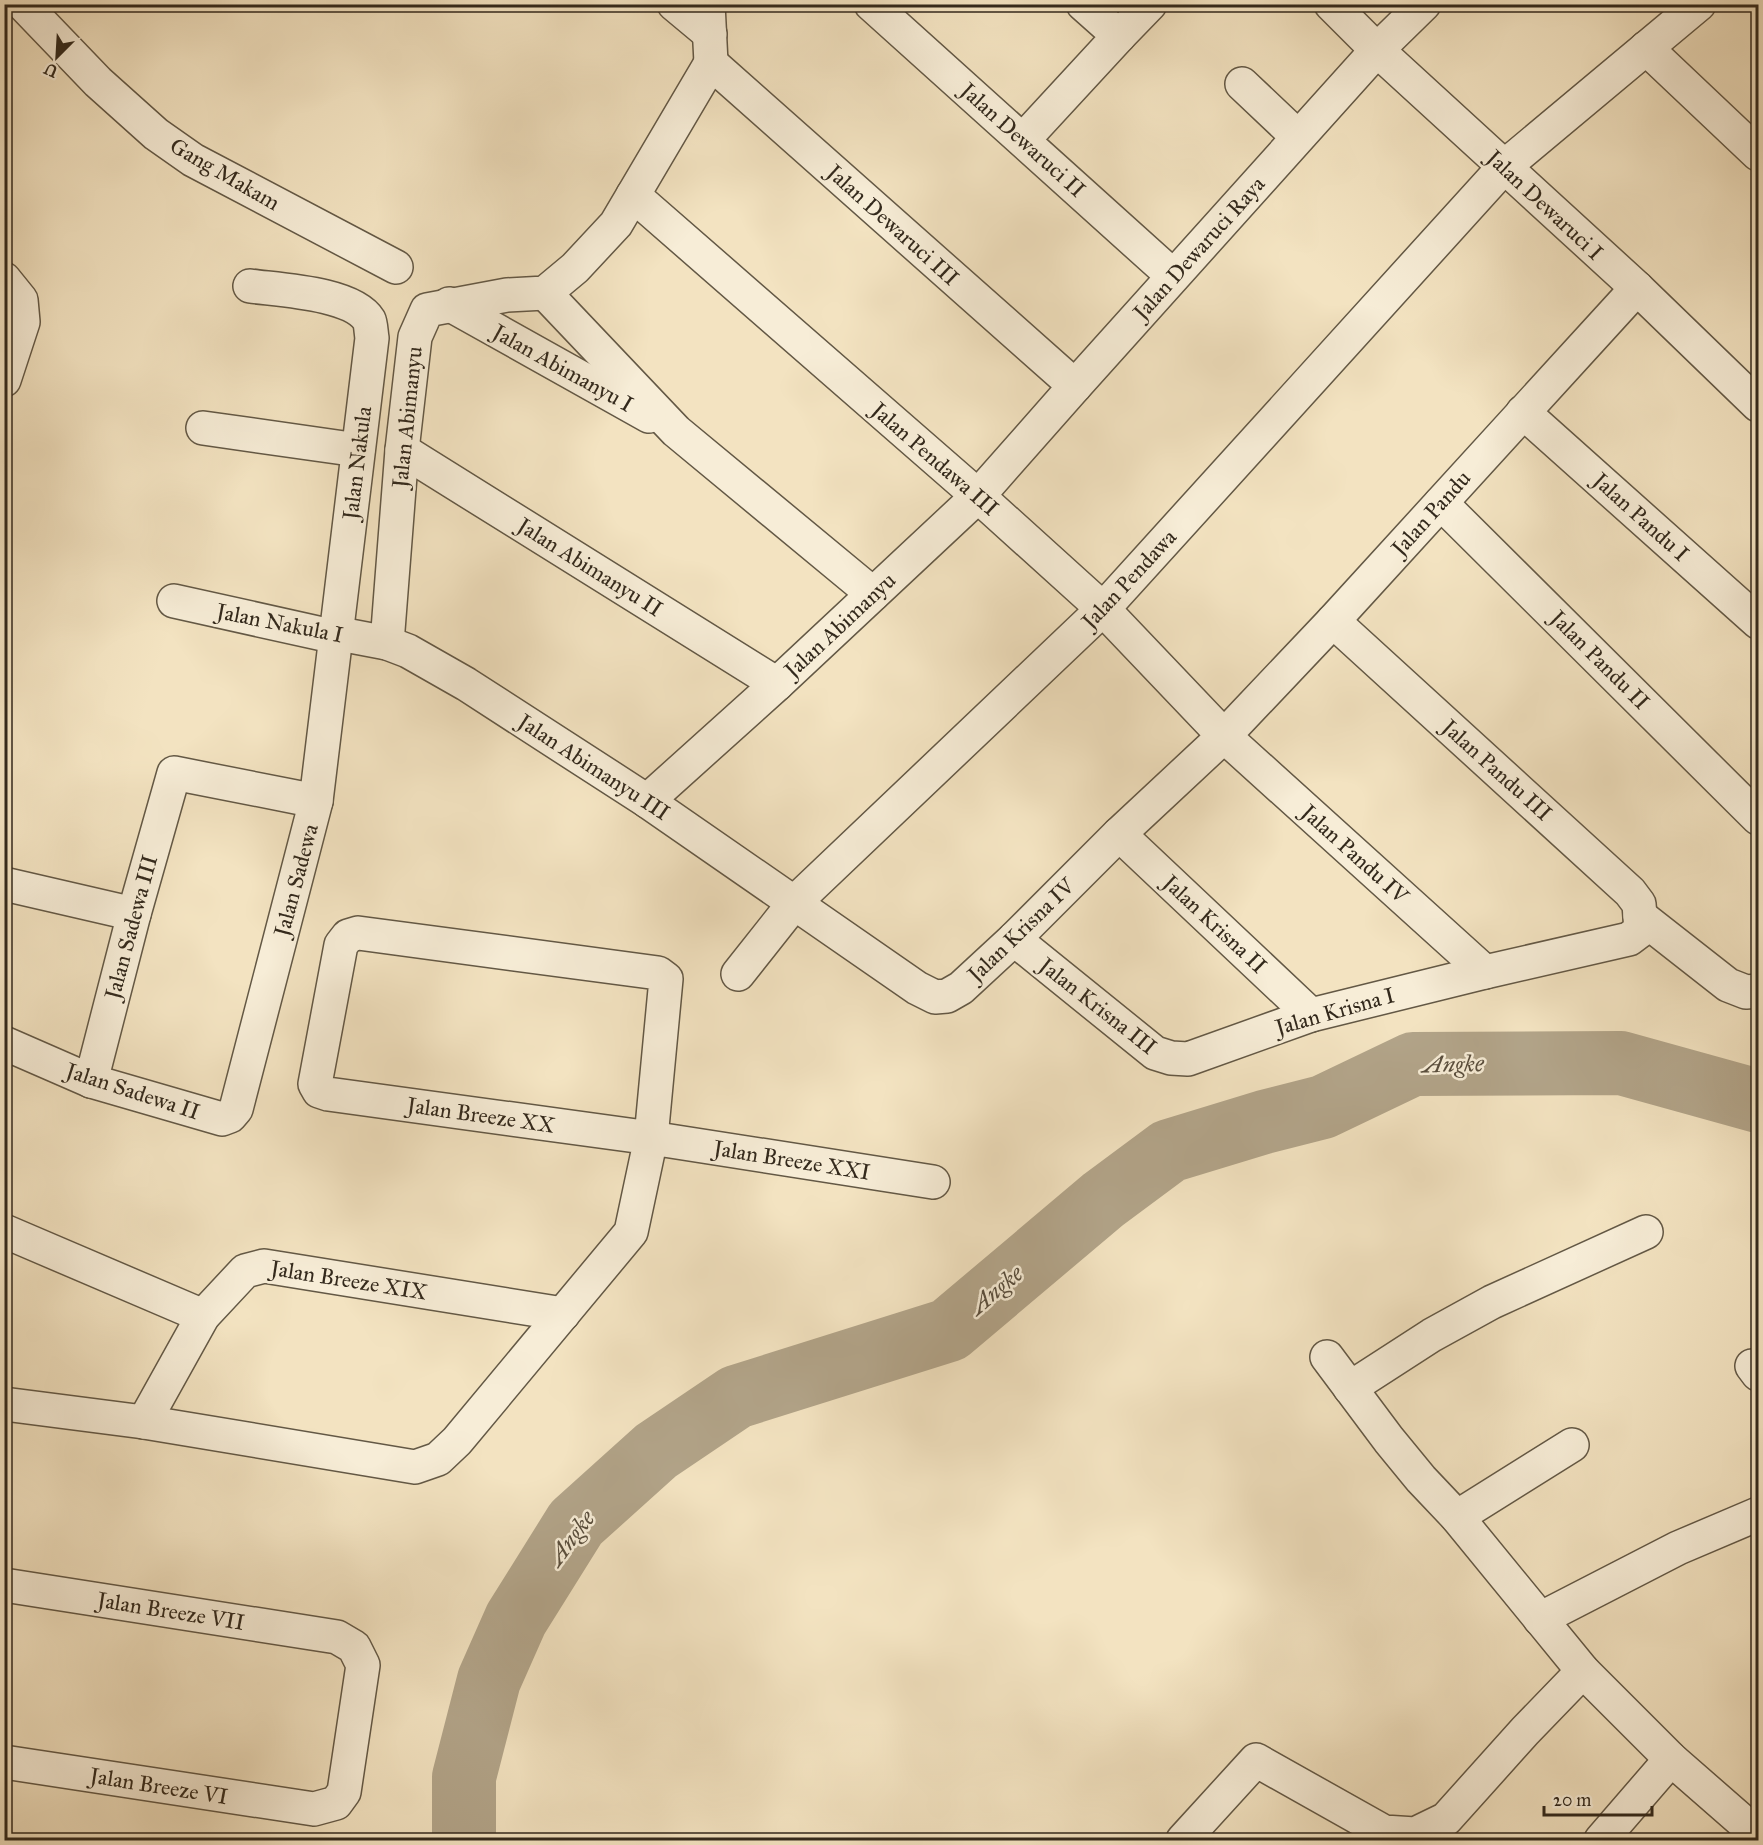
<svg xmlns="http://www.w3.org/2000/svg" width="1763" height="1845" font-family="'IM FELL Great Primer',serif">
	<rect width="100%" height="100%" fill="#f3e3c1"/>
	<filter id="stains"><feTurbulence type="fractalNoise" baseFrequency=".00333" numOctaves="4"/><feColorMatrix values="0 0 0 0 .2 0 0 0 0 .09 0 0 0 0 .02 0 0 0 .5 -.17"/></filter>
	<radialGradient id="worn" r=".72"><stop offset=".6" stop-color="#630" stop-opacity="0"/><stop offset="1" stop-color="#630" stop-opacity=".3"/></radialGradient>
	<g fill="none" stroke-linecap="round" stroke-linejoin="round">
		<path stroke="#b2a489" stroke-width="64" d="M464 1840V1777L489 1680 516 1619 576 1523 656 1451 736 1397 949 1330 1103 1200 1169 1151 1264 1122 1323 1107 1413 1064 1621 1063 1758 1101"/>
		<g stroke="#635845" stroke-width="36">
			<g id="street">
				<path d="M23 4 98 82 156 134 193 160 396 267"/>
				<path d="M674 4 710 34"/>
				<path d="M708 4 711 63"/>
				<path d="M871 4 1173 276"/>
				<path d="M1331 4 1377 50 1637 288 1758 405"/>
				<path d="M1119 36 1150 4"/>
				<path d="M1646 48 1758 154"/>
				<path d="M711 63 1075 386"/>
				<path d="M1242 84 1298 137"/>
				<path d="M1023 140 1119 36 1083 4"/>
				<path d="M633 195 978 496 1103 609 1224 736 1485 972"/>
				<path d="M4 279 21 300 23 322 4 380"/>
				<path d="M545 293 676 431 873 594"/>
				<path d="M449 304 649 416"/>
				<path d="M1523 412 1758 622"/>
				<path d="M203 428 358 450"/>
				<path d="M402 450 777 684"/>
				<path d="M1441 503 1758 818"/>
				<path d="M174 601 336 637 345 635 387 643 408 651 466 684 647 801 917 988 935 997 947 996 961 988 1014 939 1119 834 1224 736 1333 621 1637 288"/>
				<path d="M387 643 402 450 415 337 427 310 507 295 545 293 575 268 616 224 711 63"/>
				<path d="M647 801 777 684 978 496 1075 386 1377 50 1424 4"/>
				<path d="M1119 834 1311 1015"/>
				<path d="M4 884 134 914"/>
				<path d="M1640 916 1728 985 1746 992 1758 991"/>
				<path d="M1014 939 1155 1053 1171 1058 1188 1059 1311 1015 1485 972 1629 939 1641 930 1639 904 1630 892 1333 621"/>
				<path d="M738 974 795 902 1103 609 1504 167 1699 4"/>
				<path d="M4 1043 91 1081 222 1119 230 1116 236 1109 316 801 372 338C371 333 371 324 369 320 352 293 279 290 250 286"/>
				<path d="M91 1081 134 914 174 773 316 801"/>
				<path d="M4 1231 203 1316"/>
				<path d="M1327 1357 1389 1440 1421 1479 1457 1517 1583 1671 1671 1759 1758 1835"/>
				<path d="M1752 1366 1758 1374"/>
				<path d="M1350 1388 1432 1335 1492 1302 1646 1232"/>
				<path d="M4 1404 144 1422 415 1467 438 1459 457 1441 631 1232 651 1138 666 979 658 973 358 933 348 936 341 945 315 1084 319 1091 328 1094 651 1138 933 1182"/>
				<path d="M144 1422 203 1316 245 1271 264 1266 563 1314"/>
				<path d="M1457 1517 1572 1445"/>
				<path d="M4 1585 337 1637 354 1647 363 1665 344 1792 336 1803 314 1809 4 1762"/>
				<path d="M1540 1619 1678 1548 1758 1514"/>
				<path d="M1183 1840 1256 1760 1384 1832 1415 1834 1446 1819 1525 1731 1583 1671"/>
				<path d="M1601 1840 1671 1759"/>
			</g>
		</g>
		<use href="#street" stroke="#f7edd7" stroke-width="33"/>
	</g>
	<g text-anchor="middle" dominant-baseline="central" stroke-width="5" stroke-linejoin="round" paint-order="stroke">
		<g font-size="22" fill="#33291c" stroke="#f7edd7">
			<text transform="translate(1023 140) rotate(42)">Jalan Dewaruci II</text>
			<text transform="translate(225 174) rotate(30)">Gang Makam</text>
			<text transform="translate(1545 205) rotate(43)">Jalan Dewaruci I</text>
			<text transform="translate(893 225) rotate(42)">Jalan Dewaruci III</text>
			<text transform="translate(1199 248) rotate(-48)">Jalan Dewaruci Raya</text>
			<text transform="translate(563 368) rotate(29)">Jalan Abimanyu I</text>
			<text transform="translate(407 417) rotate(-84)">Jalan Abimanyu</text>
			<text transform="translate(935 459) rotate(41)">Jalan Pendawa III</text>
			<text transform="translate(357 463) rotate(-83)">Jalan Nakula</text>
			<text transform="translate(1431 513) rotate(-48)">Jalan Pandu</text>
			<text transform="translate(1641 517) rotate(42)">Jalan Pandu I</text>
			<text transform="translate(590 567) rotate(32)">Jalan Abimanyu II</text>
			<text transform="translate(1129 579) rotate(-47)">Jalan Pendawa</text>
			<text transform="translate(280 623) rotate(11)">Jalan Nakula I</text>
			<text transform="translate(840 625) rotate(-43)">Jalan Abimanyu</text>
			<text transform="translate(1600 660) rotate(45)">Jalan Pandu II</text>
			<text transform="translate(594 767) rotate(33)">Jalan Abimanyu III</text>
			<text transform="translate(1497 770) rotate(42)">Jalan Pandu III</text>
			<text transform="translate(1355 854) rotate(42)">Jalan Pandu IV</text>
			<text transform="translate(296 880) rotate(-75)">Jalan Sadewa</text>
			<text transform="translate(1215 924) rotate(43)">Jalan Krisna II</text>
			<text transform="translate(131 927) rotate(-75)">Jalan Sadewa III</text>
			<text transform="translate(1021 930) rotate(-44)">Jalan Krisna IV</text>
			<text transform="translate(1098 1006) rotate(38)">Jalan Krisna III</text>
			<text transform="translate(1335 1011) rotate(-16)">Jalan Krisna I</text>
			<text transform="translate(133 1091) rotate(18)">Jalan Sadewa II</text>
			<text transform="translate(481 1115) rotate(8)">Jalan Breeze XX</text>
			<text transform="translate(792 1160) rotate(9)">Jalan Breeze XXI</text>
			<text transform="translate(349 1280) rotate(9)">Jalan Breeze XIX</text>
			<text transform="translate(171 1611) rotate(9)">Jalan Breeze VII</text>
			<text transform="translate(159 1786) rotate(9)">Jalan Breeze VI</text>
		</g>
		<g font-size="24" font-style="italic" fill="#594e3d" stroke="#f7edd7">
			<text transform="translate(1453 1064) rotate(-1)">Angke</text>
			<text transform="translate(996 1290) rotate(-40)">Angke</text>
			<text transform="translate(571 1538) rotate(-53)">Angke</text>
		</g>
	</g>
	<rect width="1763" height="1845" fill="none" stroke="#f3e3c1" stroke-width="24"/>
	<rect x="6" y="6" width="1751" height="1833" fill="none" stroke="#33291c" stroke-width="3"/>
	<rect x="12" y="12" width="1739" height="1821" fill="none" stroke="#33291c" stroke-width="1.5"/>
	<g transform="translate(57 57) rotate(204)" stroke="#f7edd7" stroke-width="4.5" paint-order="stroke">
	<path d="M0-4.5L10 22L0 15L-10 22Z" fill="#33291c"/>
	<text y="-9" font-size="16" font-weight="bold" text-anchor="middle" fill="#33291c">U</text>
	</g>
	<path d="M1544 1806v9h108v-9" fill="none" stroke="#33291c" stroke-width="3"/>
	<text x="1553" y="1806" font-size="18" fill="#33291c" stroke="#f7edd7" stroke-width="4.5" paint-order="stroke">20 m</text>
	<rect width="100%" height="100%" filter="url(#stains)"/>
	<rect width="100%" height="100%" fill="url(#worn)"/>
</svg>
